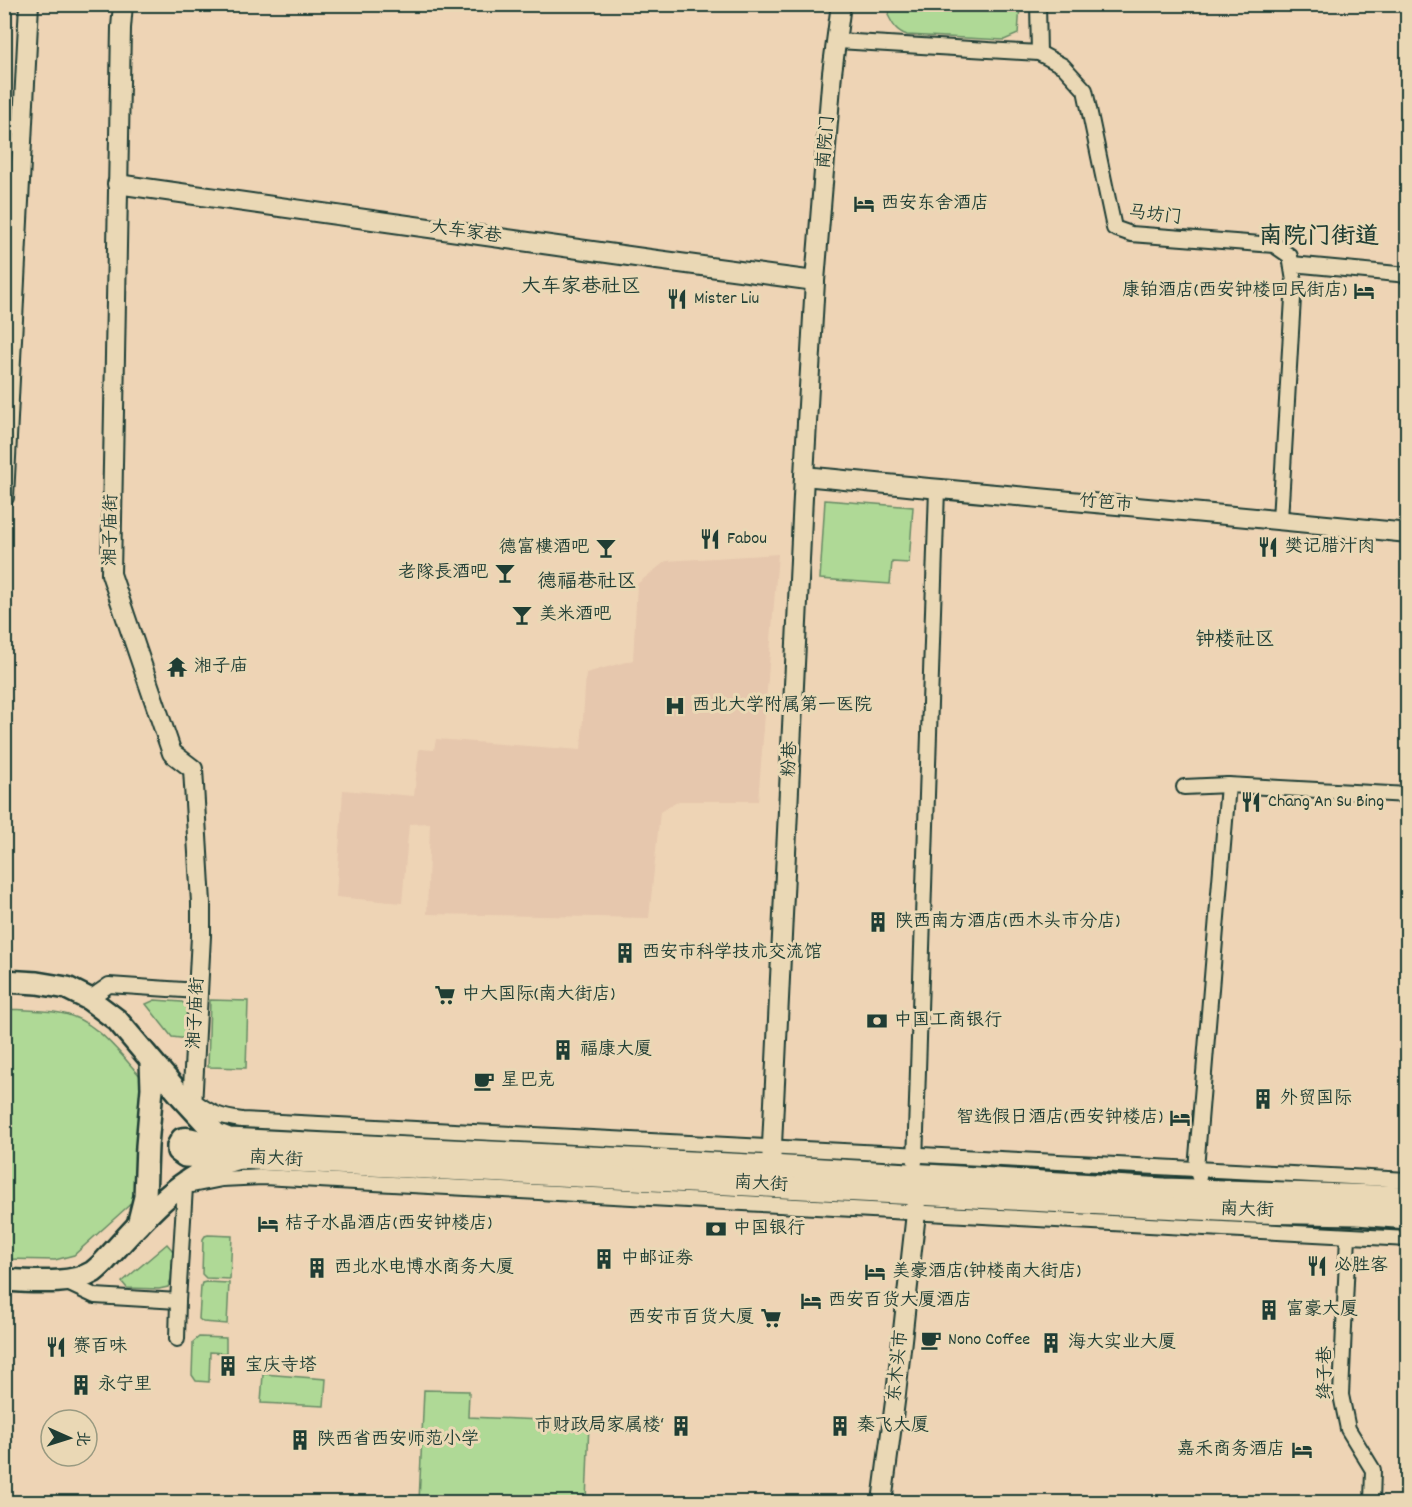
<svg xmlns="http://www.w3.org/2000/svg" width="1412" height="1507" font-family="Dekko,'LXGW WenKai TC',sans-serif">
	<rect width="100%" height="100%" fill="#eed4b5"/>
	<filter id="ink" filterUnits="userSpaceOnUse"><feTurbulence type="fractalNoise" baseFrequency=".0167" numOctaves="2"/><feDisplacementMap in="SourceGraphic" scale="12" xChannelSelector="R" yChannelSelector="G"/><feConvolveMatrix kernelMatrix="1 2 1 2 8 2 1 2 1" color-interpolation-filters="sRGB"/></filter>
	<g filter="url(#ink)">
		<path fill="#e6c7ad" d="M778 554 758 801H679L660 812 649 918 427 914 430 823 409 824 402 903 336 897 343 790 414 796 419 749 434 750 436 739 581 750 586 673 633 660 637 584 666 561Z"/>
		<g fill="#afd996" stroke="#678b65" stroke-width="1.5">
			<path d="M891 5H1020L1018 34 1004 40 907 35C896 31 893 25 888 15Z"/>
			<path d="M825 500 913 507 909 563 892 562 890 584 820 579Z"/>
			<path d="M155 1000 182 1002 189 1008 188 1039 172 1037 146 1004Z"/>
			<path d="M210 1000 248 1001 246 1068 208 1067Z"/>
			<path d="M4 1009C23 1010 42 1010 60 1013 96 1019 119 1053 142 1078L135 1200 74 1255 55 1260 5 1259Z"/>
			<path d="M208 1235 232 1236 230 1279 206 1278 202 1274 203 1239 205 1236Z"/>
			<path d="M167 1244 173 1251 171 1279 168 1287 159 1289 127 1288 122 1282Z"/>
			<path d="M206 1282 229 1283 227 1324 203 1322 199 1319 201 1286 202 1283Z"/>
			<path d="M199 1337 226 1338V1353L210 1352 209 1382 196 1381 192 1375 193 1346V1342Z"/>
			<path d="M263 1374 326 1379 324 1406 261 1403Z"/>
			<path d="M424 1390 469 1391 468 1417 589 1422 586 1502H419Z"/>
		</g>
		<g fill="none" stroke-linecap="round" stroke-linejoin="round">
			<g stroke="#1f3d34" stroke-width="18">
				<g id="street">
					<path d="M1038 4 1039 53"/>
					<path d="M838 41 1039 53 1063 66 1085 90 1114 228 1131 234 1274 245 1290 256 1294 281 1280 520"/>
					<path d="M1292 264 1408 275"/>
					<path d="M1184 787 1228 785 1408 795"/>
					<path d="M89 999 109 985 198 991"/>
					<path d="M197 1103C214 1115 222 1117 242 1120L1408 1180"/>
					<path d="M915 1162 937 489"/>
					<path d="M1199 1177 1196 1169 1228 785"/>
					<path d="M192 1185 222 1179 263 1177 1408 1239"/>
					<path d="M1348 1236 1341 1395 1348 1429 1373 1470 1372 1502"/>
					<path d="M63 1281 95 1296 178 1301 185 1187 191 1179"/>
					<path d="M177 1339 178 1301"/>
				</g>
			</g>
			<g stroke="#1f3d34" stroke-width="22">
				<g id="secondary">
					<path d="M123 4 121 28 111 574 172 753 193 769 201 903V936L192 1107"/>
					<path d="M117 184 657 260 815 281"/>
					<path d="M804 476C1005 496 1207 512 1408 533"/>
					<path d="M4 497 29 4"/>
					<path d="M771 1166 804 476 815 281 832 73 841 4"/>
					<path d="M882 1502 896 1394 916 1213 915 1193"/>
				</g>
			</g>
			<g stroke="#1f3d34" stroke-width="26">
				<g id="primary">
					<path d="M4 981 37 983 67 988 89 999 117 1020 183 1098 216 1134 229 1139 771 1166 1164 1189 1408 1197"/>
					<path d="M227 1158 185 1156 178 1151V1146L182 1139C191 1137 198 1142 207 1144 216 1146 225 1145 233 1143"/>
					<path d="M138 1225 145 1197 147 1146 152 1088 151 1062"/>
					<path d="M4 1280C31 1281 70 1286 93 1272 97 1269 101 1265 104 1262 143 1220 180 1171 240 1158L1255 1212 1357 1214 1408 1218"/>
				</g>
			</g>
			<use href="#street" stroke="#ead8b5" stroke-width="14"/>
			<use href="#secondary" stroke="#ead8b5" stroke-width="18"/>
			<use href="#primary" stroke="#ead8b5" stroke-width="21"/>
		</g>
	</g>
	<defs>
		<g id="hotel-bare" transform="scale(1.62)"><path d="M-6-4.5h1.5V1H6V5H4.5V3h-9V5H-6ZM-4 0a1.8 1.8 0 1 1 3.6 0ZM.5 0V-2.5h3Q6-2.5 6 0Z" fill="#1f3d34" stroke="#ead8b5" stroke-width="2.5" paint-order="stroke"/></g>
		<g id="restaurant-bare" transform="scale(1.62)"><path d="M-5-6h1v4h1v-4h1v4h1v-4h1v5L-1.5 .5V6h-2V.5L-5-1ZM5-6V6H3V1.5H1.5Q1.5-4 5-6Z" fill="#1f3d34" stroke="#ead8b5" stroke-width="2.5" paint-order="stroke"/></g>
		<g id="bar-bare" transform="scale(1.62)"><path d="M-6-5H6L.8 .8V4.5H3.5V6h-7V4.5H-.8V.8Z" fill="#1f3d34" stroke="#ead8b5" stroke-width="2.5" paint-order="stroke"/></g>
		<g id="temple-bare" transform="scale(1.62)"><path d="M0-6L5-2H3V0L6.5 2.5H4V6H1.5V3h-3V6H-4V2.5H-6.5L-3 0V-2H-5Z" fill="#1f3d34" stroke="#ead8b5" stroke-width="2.5" paint-order="stroke"/></g>
		<g id="hospital-bare" transform="scale(1.62)"><path d="M-5-5h3v3.5h4V-5h3V5h-3V1.5h-4V5h-3Z" fill="#1f3d34" stroke="#ead8b5" stroke-width="2.5" paint-order="stroke"/></g>
		<g id="building-bare" transform="scale(1.62)"><path d="M-4-6H4V6H1V3H-1V6H-4ZM-2.5-4.3h1.7v1.8h-1.7ZM.8-4.3h1.7v1.8H.8ZM-2.5-1h1.7V.8h-1.7ZM.8-1h1.7V.8H.8Z" fill="#1f3d34" stroke="#ead8b5" stroke-width="2.5" paint-order="stroke"/></g>
		<g id="supermarket-bare" transform="scale(1.62)"><path d="M-6-5.5h2.5l.6 2H6L4.5 2H-2.5L-4.4-4H-6ZM-1.5 3.2a1.3 1.3 0 1 0 .1 0ZM3 3.2a1.3 1.3 0 1 0 .1 0Z" fill="#1f3d34" stroke="#ead8b5" stroke-width="2.5" paint-order="stroke"/></g>
		<g id="bank-bare" transform="scale(1.62)"><path d="M-6-4H6V4H-6ZM0-2.3a2.3 2.3 0 1 0 0 4.6a2.3 2.3 0 1 0 0-4.6Z" fill="#1f3d34" stroke="#ead8b5" stroke-width="2.5" paint-order="stroke"/></g>
		<g id="cafe-bare" transform="scale(1.62)"><path d="M-5.5-4.5H6V0H3Q3 3.5 0 3.5H-2.5Q-5.5 3.5-5.5 0ZM3-3.2v2h1.7v-2ZM-6 4.5H4V6H-6Z" fill="#1f3d34" stroke="#ead8b5" stroke-width="2.5" paint-order="stroke"/></g>
	</defs>
	<g fill-rule="evenodd">
		<use href="#hotel-bare" x="864" y="204"/>
		<use href="#hotel-bare" x="1364" y="291"/>
		<use href="#restaurant-bare" x="677" y="299"/>
		<use href="#restaurant-bare" x="710" y="539"/>
		<use href="#restaurant-bare" x="1268" y="547"/>
		<use href="#bar-bare" x="606" y="548"/>
		<use href="#bar-bare" x="505" y="573"/>
		<use href="#bar-bare" x="522" y="615"/>
		<use href="#temple-bare" x="177" y="667"/>
		<use href="#hospital-bare" x="675" y="706"/>
		<use href="#restaurant-bare" x="1251" y="802"/>
		<use href="#building-bare" x="878" y="922"/>
		<use href="#building-bare" x="625" y="953"/>
		<use href="#supermarket-bare" x="445" y="995"/>
		<use href="#bank-bare" x="877" y="1021"/>
		<use href="#building-bare" x="563" y="1050"/>
		<use href="#cafe-bare" x="484" y="1081"/>
		<use href="#building-bare" x="1263" y="1099"/>
		<use href="#hotel-bare" x="1180" y="1118"/>
		<use href="#hotel-bare" x="268" y="1224"/>
		<use href="#bank-bare" x="716" y="1229"/>
		<use href="#building-bare" x="604" y="1259"/>
		<use href="#restaurant-bare" x="1317" y="1266"/>
		<use href="#building-bare" x="317" y="1268"/>
		<use href="#hotel-bare" x="875" y="1272"/>
		<use href="#hotel-bare" x="811" y="1301"/>
		<use href="#building-bare" x="1269" y="1310"/>
		<use href="#supermarket-bare" x="771" y="1318"/>
		<use href="#cafe-bare" x="931" y="1340"/>
		<use href="#building-bare" x="1051" y="1343"/>
		<use href="#restaurant-bare" x="56" y="1347"/>
		<use href="#building-bare" x="228" y="1366"/>
		<use href="#building-bare" x="81" y="1385"/>
		<use href="#building-bare" x="681" y="1426"/>
		<use href="#building-bare" x="840" y="1426"/>
		<use href="#building-bare" x="300" y="1440"/>
		<use href="#hotel-bare" x="1302" y="1450"/>
	</g>
	<g text-anchor="middle" dominant-baseline="central" stroke-width="6" stroke-linejoin="round" paint-order="stroke">
		<g font-size="18" fill="#1f3d34" stroke="#ead8b5">
			<text transform="translate(827 142) rotate(-85)">南院门</text>
			<text transform="translate(1155 216) rotate(7)">马坊门</text>
			<text transform="translate(466 233) rotate(8)">大车家巷</text>
			<text transform="translate(1106 504) rotate(5)">竹笆市</text>
			<text transform="translate(112 530) rotate(-89)">湘子庙街</text>
			<text transform="translate(791 759) rotate(-87)">粉巷</text>
			<text transform="translate(197 1013) rotate(-87)">湘子庙街</text>
			<text transform="translate(276 1160) rotate(3)">南大街</text>
			<text transform="translate(761 1185) rotate(3)">南大街</text>
			<text transform="translate(1247 1211) rotate(2)">南大街</text>
			<text transform="translate(899 1366) rotate(-84)">东木头市</text>
			<text transform="translate(1326 1373) rotate(-90)">绛子巷</text>
		</g>
		<g font-size="18" fill="#1f3d34" stroke="#ead8b5" text-anchor="start">
			<text x="881" y="204">西安东舍酒店</text>
			<text x="1347" y="291" text-anchor="end">康铂酒店(西安钟楼回民街店)</text>
			<text x="694" y="299">Mister Liu</text>
			<text x="727" y="539">Fabou</text>
			<text x="1285" y="547">樊记腊汁肉</text>
			<text x="589" y="548" text-anchor="end">德富樓酒吧</text>
			<text x="488" y="573" text-anchor="end">老隊長酒吧</text>
			<text x="539" y="615">美米酒吧</text>
			<text x="194" y="667">湘子庙</text>
			<text x="692" y="706">西北大学附属第一医院</text>
			<text x="1268" y="802">Chang An Su Bing</text>
			<text x="895" y="922">陕西南方酒店(西木头市分店)</text>
			<text x="642" y="953">西安市科学技术交流馆</text>
			<text x="462" y="995">中大国际(南大街店)</text>
			<text x="894" y="1021">中国工商银行</text>
			<text x="580" y="1050">福康大厦</text>
			<text x="501" y="1081">星巴克</text>
			<text x="1280" y="1099">外贸国际</text>
			<text x="1163" y="1118" text-anchor="end">智选假日酒店(西安钟楼店)</text>
			<text x="285" y="1224">桔子水晶酒店(西安钟楼店)</text>
			<text x="733" y="1229">中国银行</text>
			<text x="621" y="1259">中邮证券</text>
			<text x="1334" y="1266">必胜客</text>
			<text x="334" y="1268">西北水电博水商务大厦</text>
			<text x="892" y="1272">美豪酒店(钟楼南大街店)</text>
			<text x="828" y="1301">西安百货大厦酒店</text>
			<text x="1286" y="1310">富豪大厦</text>
			<text x="754" y="1318" text-anchor="end">西安市百货大厦</text>
			<text x="948" y="1340">Nono Coffee</text>
			<text x="1068" y="1343">海大实业大厦</text>
			<text x="73" y="1347">赛百味</text>
			<text x="245" y="1366">宝庆寺塔</text>
			<text x="98" y="1385">永宁里</text>
			<text x="664" y="1426" text-anchor="end">市财政局家属楼‘</text>
			<text x="857" y="1426">秦飞大厦</text>
			<text x="317" y="1440">陕西省西安师范小学</text>
			<text x="1285" y="1450" text-anchor="end">嘉禾商务酒店</text>
		</g>
		<g font-size="20" fill="#1f3d34" stroke="#ead8b5">
			<text x="581" y="288">大车家巷社区</text>
			<text x="587" y="583">德福巷社区</text>
			<text x="1235" y="641">钟楼社区</text>
		</g>
		<g font-size="24" font-weight="bold" fill="#1f3d34" stroke="#ead8b5">
			<text x="1319" y="238">南院门街道</text>
		</g>
	</g>
	<rect width="1412" height="1507" fill="none" stroke="#ead8b5" stroke-width="24"/>
	<rect x="12" y="12" width="1388" height="1483" fill="none" stroke="#1f3d34" stroke-width="2" filter="url(#ink)"/>
	<g transform="translate(69 1438) rotate(93)"><circle r="28" fill="#ead8b5" stroke="#999a81" stroke-width="1.5"/>
	<path d="M0-4.5L10 22L0 15L-10 22Z" fill="#1f3d34"/>
	<text y="-9" font-size="16" font-weight="bold" text-anchor="middle" fill="#1f3d34">北</text>
	</g>
</svg>
